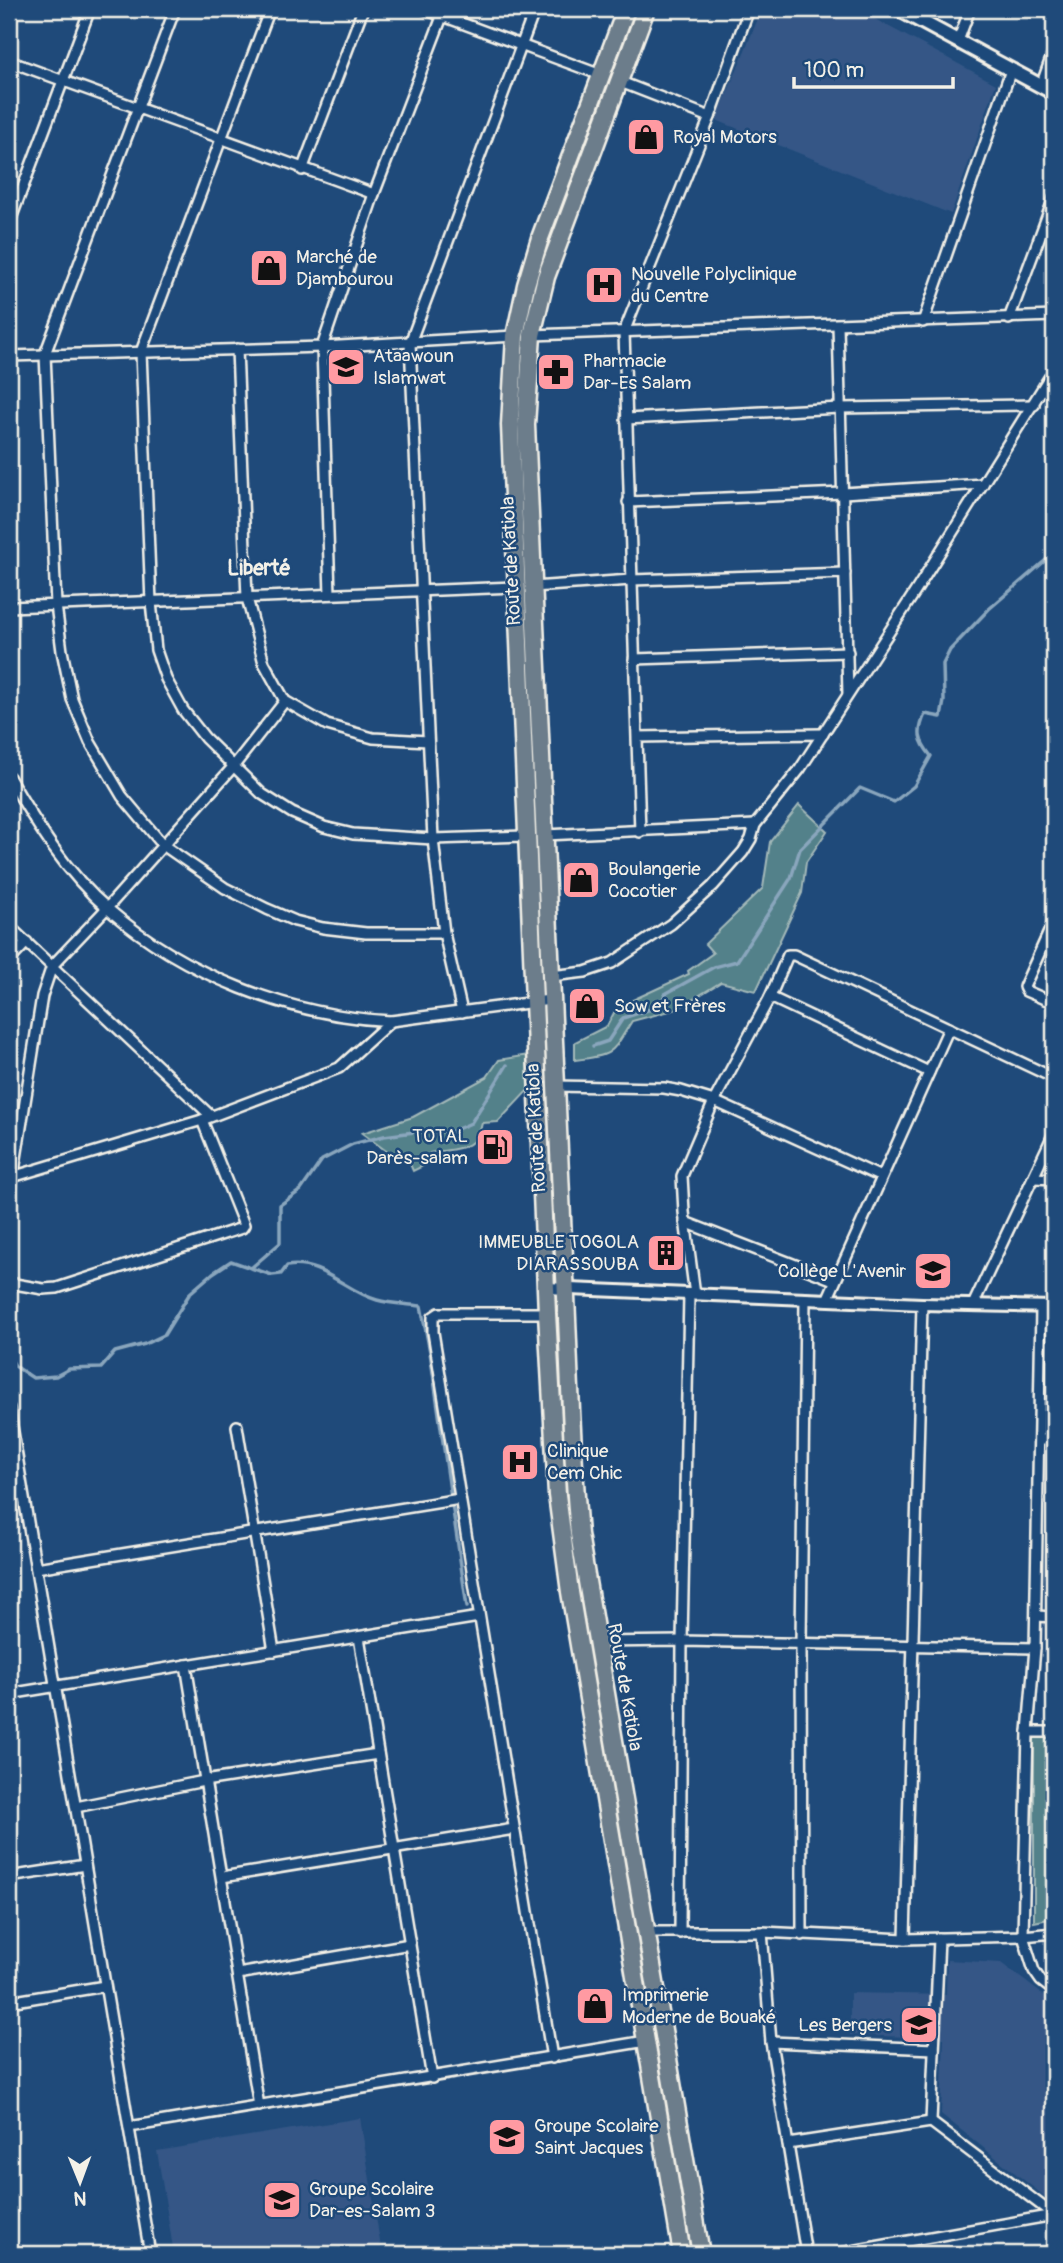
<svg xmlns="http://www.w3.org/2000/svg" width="1063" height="2263" font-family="Pangolin,sans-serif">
	<rect width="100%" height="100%" fill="#1f4a7a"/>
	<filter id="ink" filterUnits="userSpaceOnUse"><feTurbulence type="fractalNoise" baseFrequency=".0143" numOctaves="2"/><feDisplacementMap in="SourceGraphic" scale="14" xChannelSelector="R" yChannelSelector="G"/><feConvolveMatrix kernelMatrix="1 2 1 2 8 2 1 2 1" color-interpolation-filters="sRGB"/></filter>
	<g filter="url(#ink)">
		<g fill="#345786">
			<path d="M762 9H856L996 84 951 214 716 120Z"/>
			<path d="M947 1960 1001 1963 1054 2003V2204L941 2114 944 2038 850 2035V1993L946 1995Z"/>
			<path d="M360 2118 382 2254H174L157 2151Z"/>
		</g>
		<g fill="#53818a" stroke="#a4b9b9" stroke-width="2">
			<path d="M799 805 827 831 806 862 802 893 756 991 721 982 677 1009 632 1021C611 1054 615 1055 575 1060V1042L607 1026 616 1009 624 1004 689 974 688 971 713 953 705 944 763 888 770 842Z"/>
			<path d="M529 1055 531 1087 498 1122 482 1123C477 1152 455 1148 430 1153L423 1166 413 1171 407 1157 389 1153 362 1133 413 1117 487 1077 499 1060Z"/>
			<path d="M1034 1737 1054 1738V1918L1034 1922Z"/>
		</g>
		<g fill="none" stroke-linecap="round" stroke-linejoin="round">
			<g stroke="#8aa6bd" stroke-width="3.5">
				<path d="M593 1046 608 1041 623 1018 660 1006 665 994 714 967 737 961 791 878 800 849 860 788 894 802 914 786 931 756C918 740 917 732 925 714L941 717 944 701 943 664 950 650 989 609 1054 553"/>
				<path d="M251 1268 272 1275 281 1274 287 1266C321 1260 347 1292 377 1300 391 1304 407 1304 421 1306L430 1352 467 1607"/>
				<path d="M9 1356 15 1366 33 1378 56 1376 69 1369 101 1368 115 1352 145 1344 164 1335 190 1293 213 1273 231 1261 251 1268 280 1243V1205L301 1190 322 1160 353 1144 384 1136 414 1132 453 1131 471 1123 507 1065"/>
			</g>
			<g stroke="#f4f1e8" stroke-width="14">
				<g id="minor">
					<path d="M175 9 45 354 56 605 62 651 72 699 90 742 122 796 163 845 225 888 267 909 295 921 323 928 366 933H444"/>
					<path d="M270 9 141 352 151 602 156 650 166 679 183 710 205 738 262 794 292 813 324 827 353 834 433 839 525 836"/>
					<path d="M424 9 601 75"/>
					<path d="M9 10V9"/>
					<path d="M958 41 970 9"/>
					<path d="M9 61 374 194"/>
					<path d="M618 81 710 117"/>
					<path d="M1041 86 1054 50"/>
					<path d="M302 170 363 9"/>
					<path d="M9 224 90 9"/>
					<path d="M1009 319 1054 198"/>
					<path d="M923 322 1011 70"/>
					<path d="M838 325 848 694"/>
					<path d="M532 335 1054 316"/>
					<path d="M237 349 247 598 264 663 285 701 327 725 373 738 428 741"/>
					<path d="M9 356 322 347 515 336"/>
					<path d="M626 419 840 408 1034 405"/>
					<path d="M628 502 843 493 983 484"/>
					<path d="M533 587 631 580 845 573"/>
					<path d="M330 594 322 347 374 194 445 9"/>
					<path d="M9 607 515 587"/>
					<path d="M634 659 848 652"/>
					<path d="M638 737 823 734"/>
					<path d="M9 777C36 824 66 873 108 909 184 975 290 1016 391 1021L550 1000"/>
					<path d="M640 832 624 332 710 117 749 9"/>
					<path d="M545 835 755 825"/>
					<path d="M1054 921 1024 987 1026 991 1054 1003"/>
					<path d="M9 926 211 1116"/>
					<path d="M9 961 27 942"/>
					<path d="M551 976 585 972 612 963 671 924 713 886 743 852 751 839 755 825 800 769 915 592 1054 370"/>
					<path d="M770 997 929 1072"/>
					<path d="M462 1012 444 933 433 839 410 343 535 9"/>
					<path d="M555 1086 664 1088 681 1091 714 1101 881 1177"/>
					<path d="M12 1177 202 1120 339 1068 391 1021"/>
					<path d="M1034 1178 1054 1179"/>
					<path d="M9 1202 42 996 52 966 107 908 233 767 285 701"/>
					<path d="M685 1222 834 1280"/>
					<path d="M9 1283 43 1289 57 1288 242 1228 244 1225 202 1120"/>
					<path d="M695 1295 684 1212 682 1176 714 1101 770 997 788 955H794L1054 1078"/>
					<path d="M827 1300 949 1028"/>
					<path d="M973 1305 1054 1133"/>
					<path d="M1041 1307 1035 1648 1028 1732 1023 1936 1034 1971 1041 1981 1054 1991"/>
					<path d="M547 1313H439L433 1317V1332L552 2058"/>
					<path d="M9 1408 150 2254"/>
					<path d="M237 1426 274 1651"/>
					<path d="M1040 1440H1054"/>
					<path d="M36 1568 460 1499"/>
					<path d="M1036 1616 1054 1617"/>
					<path d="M359 1637 432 2078"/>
					<path d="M596 1642 682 1641 1035 1648"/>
					<path d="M186 1665 259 2106"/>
					<path d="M9 1694 479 1617"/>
					<path d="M1028 1732H1054"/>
					<path d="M76 1807 204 1781 378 1754"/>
					<path d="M9 1877 85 1865"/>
					<path d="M222 1877 514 1829"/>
					<path d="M647 1932H762L905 1939 1023 1936 1054 1933"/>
					<path d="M762 1932 771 2042 806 2254"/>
					<path d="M680 1933 682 1641 689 1295"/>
					<path d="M802 1935 801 1643 805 1299"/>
					<path d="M939 1938 931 2122 1054 2215"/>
					<path d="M905 1939 922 1304"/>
					<path d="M238 1974 410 1944"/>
					<path d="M9 2002 105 1986"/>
					<path d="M771 2042 934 2049"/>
					<path d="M129 2127 646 2041"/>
					<path d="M788 2144 931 2122"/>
					<path d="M835 2254 1054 2215"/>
				</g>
			</g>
			<g stroke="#f4f1e8" stroke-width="16">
				<path id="tertiary" d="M546 1288 922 1304 1054 1307"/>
			</g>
			<g stroke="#f4f1e8" stroke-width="18">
				<path id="secondary" d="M898 9 1054 93"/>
			</g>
			<g stroke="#f4f1e8" stroke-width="21">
				<g id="trunk">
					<path d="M626 9 540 238 526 285 515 336 510 425 547 1313 557 1495 570 1592 682 2254"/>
					<path d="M646 9 546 277 532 335 526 425C538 696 549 967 563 1239 569 1337 570 1436 579 1534L701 2254"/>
				</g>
			</g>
			<use href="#minor" stroke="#1f4a7a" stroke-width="9"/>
			<use href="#tertiary" stroke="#1f4a7a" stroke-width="10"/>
			<use href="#secondary" stroke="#1f4a7a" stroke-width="12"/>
			<use href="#trunk" stroke="#6c7d8b" stroke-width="16"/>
		</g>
	</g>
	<defs>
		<g id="shop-square" transform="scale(2.0125)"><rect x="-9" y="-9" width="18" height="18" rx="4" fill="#ff9aa2" stroke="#1f4a7a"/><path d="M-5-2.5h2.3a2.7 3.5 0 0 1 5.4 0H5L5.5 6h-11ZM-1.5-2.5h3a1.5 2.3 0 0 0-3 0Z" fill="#111"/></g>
		<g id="hospital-square" transform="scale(2.0125)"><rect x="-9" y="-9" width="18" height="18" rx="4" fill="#ff9aa2" stroke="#1f4a7a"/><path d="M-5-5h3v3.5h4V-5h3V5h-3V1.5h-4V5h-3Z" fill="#111"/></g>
		<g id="school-square" transform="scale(2.0125)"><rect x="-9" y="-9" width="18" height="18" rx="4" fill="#ff9aa2" stroke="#1f4a7a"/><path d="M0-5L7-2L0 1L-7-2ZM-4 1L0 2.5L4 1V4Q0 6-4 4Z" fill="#111"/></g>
		<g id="pharmacy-square" transform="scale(2.0125)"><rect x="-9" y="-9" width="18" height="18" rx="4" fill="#ff9aa2" stroke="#1f4a7a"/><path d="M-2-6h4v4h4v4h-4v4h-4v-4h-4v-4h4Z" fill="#111"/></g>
		<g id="fuel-square" transform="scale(2.0125)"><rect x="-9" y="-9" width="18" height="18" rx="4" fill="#ff9aa2" stroke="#1f4a7a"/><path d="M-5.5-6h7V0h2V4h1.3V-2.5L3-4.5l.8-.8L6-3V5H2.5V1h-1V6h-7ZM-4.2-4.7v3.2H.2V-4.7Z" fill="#111"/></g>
		<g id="building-square" transform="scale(2.0125)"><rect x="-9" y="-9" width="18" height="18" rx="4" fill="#ff9aa2" stroke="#1f4a7a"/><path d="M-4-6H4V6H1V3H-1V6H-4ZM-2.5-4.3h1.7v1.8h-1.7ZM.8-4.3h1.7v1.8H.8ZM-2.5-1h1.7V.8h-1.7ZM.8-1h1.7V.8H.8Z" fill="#111"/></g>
	</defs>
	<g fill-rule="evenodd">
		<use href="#shop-square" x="646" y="137"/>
		<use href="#shop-square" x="269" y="268"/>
		<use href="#hospital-square" x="604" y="285"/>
		<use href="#school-square" x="346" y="367"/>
		<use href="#pharmacy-square" x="556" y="372"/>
		<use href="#shop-square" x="581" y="880"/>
		<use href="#shop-square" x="587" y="1006"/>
		<use href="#fuel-square" x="495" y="1147"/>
		<use href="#building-square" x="666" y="1253"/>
		<use href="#school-square" x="933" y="1271"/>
		<use href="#hospital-square" x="520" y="1462"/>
		<use href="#shop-square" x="595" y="2006"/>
		<use href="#school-square" x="919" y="2025"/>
		<use href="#school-square" x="507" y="2137"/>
		<use href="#school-square" x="282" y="2200"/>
	</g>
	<g text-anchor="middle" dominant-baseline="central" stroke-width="5" stroke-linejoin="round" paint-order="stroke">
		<g font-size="19" fill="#f4f1e8" stroke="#1f4a7a" text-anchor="start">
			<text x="673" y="137">Royal Motors</text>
			<text x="296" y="257">Marché de<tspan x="296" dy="22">Djambourou</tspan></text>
			<text x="631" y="274">Nouvelle Polyclinique<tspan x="631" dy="22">du Centre</tspan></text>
			<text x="373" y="356">Ataawoun<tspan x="373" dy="22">Islamwat</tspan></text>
			<text x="583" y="361">Pharmacie<tspan x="583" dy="22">Dar-Es Salam</tspan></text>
			<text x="608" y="869">Boulangerie<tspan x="608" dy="22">Cocotier</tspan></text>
			<text x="614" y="1006">Sow et Frères</text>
			<text x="468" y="1136" text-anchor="end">TOTAL<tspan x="468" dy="22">Darès-salam</tspan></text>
			<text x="639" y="1242" text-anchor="end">IMMEUBLE TOGOLA<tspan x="639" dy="22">DIARASSOUBA</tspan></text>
			<text x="906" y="1271" text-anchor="end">Collège L'Avenir</text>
			<text x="547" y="1451">Clinique<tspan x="547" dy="22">Cem Chic</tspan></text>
			<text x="622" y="1995">Imprimerie<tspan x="622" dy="22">Moderne de Bouaké</tspan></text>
			<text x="892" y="2025" text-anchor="end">Les Bergers</text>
			<text x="534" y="2126">Groupe Scolaire<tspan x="534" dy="22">Saint Jacques</tspan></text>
			<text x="309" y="2189">Groupe Scolaire<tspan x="309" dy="22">Dar-es-Salam 3</tspan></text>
		</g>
		<g font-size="19" fill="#f4f1e8" stroke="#1f4a7a">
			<text transform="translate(511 561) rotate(-93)">Route de Katiola</text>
			<text transform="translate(536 1128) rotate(-93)">Route de Katiola</text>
			<text transform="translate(625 1687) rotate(80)">Route de Katiola</text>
		</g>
		<g font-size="21" font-weight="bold" fill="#f4f1e8" stroke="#1f4a7a">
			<text x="259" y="568">Liberté</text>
		</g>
	</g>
	<rect width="1063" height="2263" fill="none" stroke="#1f4a7a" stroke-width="35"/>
	<rect x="18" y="18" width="1028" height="2228" fill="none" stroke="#f4f1e8" stroke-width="2.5" filter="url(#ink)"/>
	<g transform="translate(80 2182) rotate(179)" stroke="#1f4a7a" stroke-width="5" paint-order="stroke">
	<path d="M0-5L12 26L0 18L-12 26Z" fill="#f4f1e8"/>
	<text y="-10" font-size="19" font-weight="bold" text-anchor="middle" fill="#f4f1e8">N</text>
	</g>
	<path d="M794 77v10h159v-10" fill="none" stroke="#f4f1e8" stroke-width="3.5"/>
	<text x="804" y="77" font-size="21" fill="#f4f1e8" stroke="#1f4a7a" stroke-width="5" paint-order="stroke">100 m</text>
</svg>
